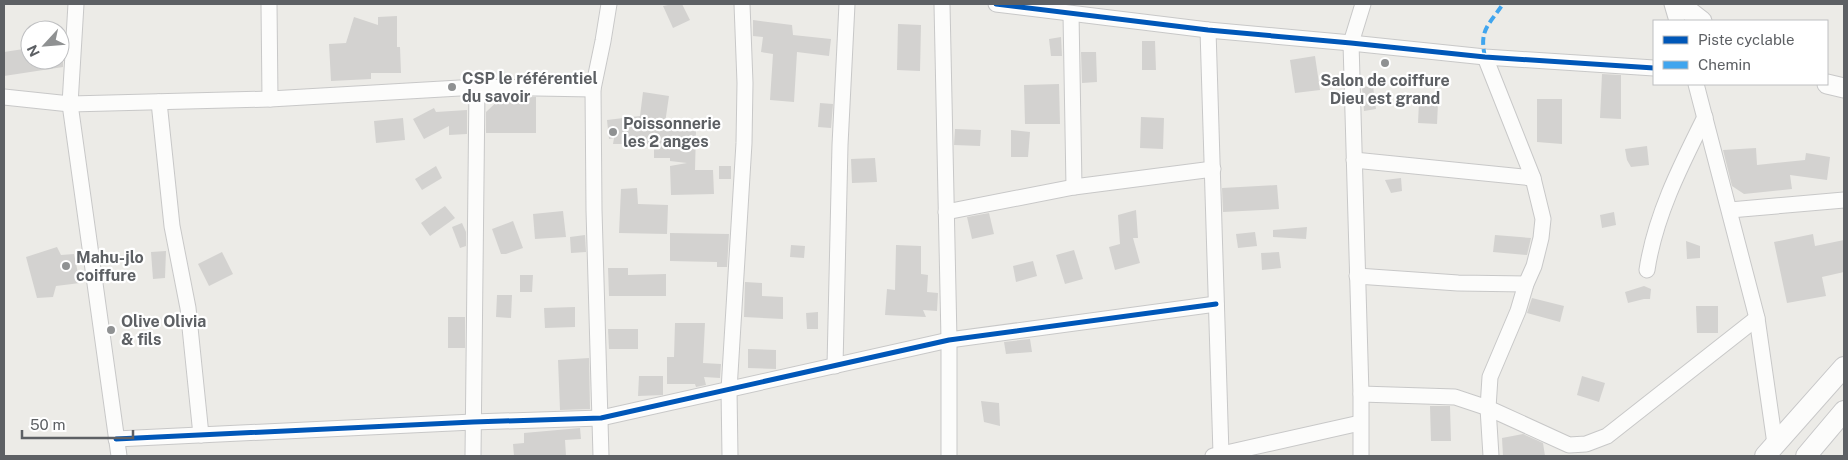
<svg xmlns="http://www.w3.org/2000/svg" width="1848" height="460" font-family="'Public Sans',sans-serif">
	<rect width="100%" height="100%" fill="#ecebe7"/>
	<g fill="#d3d2d0">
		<path d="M673 4H682L690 20 673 28 663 6Z"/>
		<path d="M397 16V47H400L401 73H371V79L331 81 329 44 346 43 354 17 378 25V17Z"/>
		<path d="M753 20 792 25 793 35 831 39 829 56 797 52 794 102 770 100 773 54 761 52 763 37 753 36Z"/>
		<path d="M898 24 921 25 920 71 897 70Z"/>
		<path d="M1061 37 1062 56H1051L1049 39Z"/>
		<path d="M1142 41H1155L1156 70H1142Z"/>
		<path d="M30 48V60H63V67L4 76V52Z"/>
		<path d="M1081 52H1096L1097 82 1082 83Z"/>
		<path d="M1315 56 1320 90 1295 93 1290 60Z"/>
		<path d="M1602 74 1621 75V119L1600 118Z"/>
		<path d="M1059 84 1060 124H1025L1024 85Z"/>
		<path d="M1373 86 1376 109 1364 111 1362 87Z"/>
		<path d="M643 92 669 96 664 130 696 131 695 170H713L714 194 671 195 670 166 687 163 670 161V158H654V144H613L614 138 609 139 607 120 640 116Z"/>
		<path d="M502 97H536V133H486V112Z"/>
		<path d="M1537 99H1562V144L1537 142Z"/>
		<path d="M1419 102 1438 103 1437 124 1418 123Z"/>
		<path d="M820 103 833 104 831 128 818 127Z"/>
		<path d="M434 108 436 112 467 110V134L449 135V126L424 139 413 119Z"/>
		<path d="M1141 117 1164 118 1163 149 1140 148Z"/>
		<path d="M403 118 405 140 376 143 374 121Z"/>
		<path d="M955 129 981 130 980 146 954 145Z"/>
		<path d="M1011 130 1030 132 1028 157H1011Z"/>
		<path d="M1647 146 1649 165 1631 167 1627 160 1625 149Z"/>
		<path d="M1756 148 1757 165 1805 160 1806 153 1830 157 1827 180 1790 175 1792 189 1744 194 1732 186 1723 150Z"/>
		<path d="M875 158 877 182 852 183 851 159Z"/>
		<path d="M436 166 442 178 422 190 415 179Z"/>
		<rect x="719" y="166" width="12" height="13"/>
		<path d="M1401 178 1402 191 1391 193 1385 180Z"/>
		<path d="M1277 185 1279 209 1223 212 1222 188Z"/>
		<path d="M637 188 638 204 668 205 667 234 619 233 621 189Z"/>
		<path d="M445 206 455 218 430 236 421 223Z"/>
		<path d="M1136 210 1138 238H1133L1140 263 1115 270 1109 247 1120 244 1118 215Z"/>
		<path d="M563 211 566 237 535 239 533 214Z"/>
		<path d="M1614 212 1616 225 1602 228 1600 215Z"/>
		<path d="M989 213 994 234 972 239 967 217Z"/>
		<path d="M513 221 523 248 506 254H501L492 229Z"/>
		<path d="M462 223 466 232V246L460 248 452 227Z"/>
		<path d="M1307 227 1306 239 1273 237V230Z"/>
		<path d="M1255 232 1257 246 1238 248 1236 234Z"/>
		<path d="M670 233 729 234 727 267H717V262L670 261Z"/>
		<path d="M1813 234 1815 246 1844 240V272L1822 277 1826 296 1787 303 1774 242Z"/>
		<path d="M585 235 586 252 571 253 570 237Z"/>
		<path d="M1495 235 1531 238 1527 255 1493 252Z"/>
		<path d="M1686 241 1700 246V258L1687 259Z"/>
		<path d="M791 245 805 246 804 258 790 257Z"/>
		<path d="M896 245 921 246V274L928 275 927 292 938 293 937 311 923 310 926 317 885 315 887 289 895 290Z"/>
		<path d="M57 247 61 255 74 254 80 283 56 286 53 297 37 298 26 257Z"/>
		<path d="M1074 250 1083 279 1065 284 1056 255Z"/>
		<path d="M166 251 165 278 153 279 151 252Z"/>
		<path d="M222 252 233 274 209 286 198 264Z"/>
		<path d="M1279 252 1281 268 1262 270 1261 253Z"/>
		<path d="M1033 261 1037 276 1016 282 1013 266Z"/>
		<path d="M608 268H628V275L666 274V296H609Z"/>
		<path d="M520 275H533L532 292H520Z"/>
		<path d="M745 282 762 283V296L783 297V319L744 317Z"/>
		<path d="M1644 286 1651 289 1650 299H1644L1628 303 1625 292Z"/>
		<path d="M497 295H512L511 318 496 317Z"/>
		<path d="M1532 298 1564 306 1560 322 1527 313Z"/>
		<path d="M1696 306H1718V333H1697Z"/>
		<path d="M575 307V327L545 328 544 308Z"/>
		<path d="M818 312V329H807L806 313Z"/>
		<rect x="448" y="317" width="17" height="31"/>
		<path d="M675 323H705L703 363 721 364 720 378 704 377 706 385 696 387 695 384H667V357H674Z"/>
		<path d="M608 329H638V349H609Z"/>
		<path d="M1030 339 1032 352 1006 354 1004 342Z"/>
		<path d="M748 349 776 350V369L748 368Z"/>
		<path d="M589 358 590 409 560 410 558 360Z"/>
		<path d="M639 376H663V395L638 396Z"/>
		<path d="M1582 376 1605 383 1599 402 1577 395Z"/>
		<path d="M981 401 999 403 1000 426 984 422Z"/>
		<path d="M1430 406H1450L1451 441H1431Z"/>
		<path d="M580 428 581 439 565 440 566 456H514L513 444 524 443V433Z"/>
		<path d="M1523 434 1543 443 1545 456H1503L1502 438Z"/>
	</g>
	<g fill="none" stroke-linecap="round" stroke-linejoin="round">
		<g stroke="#c8c8c8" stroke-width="17">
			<g id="minor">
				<path d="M76 4 70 104 119 456"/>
				<path d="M269 4 270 99"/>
				<path d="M942 4 949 340V456"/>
				<path d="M996 4 1208 30 1351 43 1485 57 1654 68"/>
				<path d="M1672 4 1677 21"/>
				<path d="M1071 14 1074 187"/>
				<path d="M1208 30 1221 454"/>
				<path d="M1485 57 1533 178 1543 219 1541 238 1534 266 1526 284 1518 311 1490 377 1488 408 1491 456"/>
				<path d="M1696 84 1757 318 1775 444"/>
				<path d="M4 97 70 104 270 99 477 87 593 89"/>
				<path d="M159 102 172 226 188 308 201 435"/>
				<path d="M1354 160 1533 178"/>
				<path d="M1730 210 1844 200"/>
				<path d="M946 212 1074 187 1213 169"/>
				<path d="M1647 270C1655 216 1681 165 1705 117"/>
				<path d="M1357 276 1458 283 1526 284"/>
				<path d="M835 366 840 145 847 4"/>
				<path d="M1361 394 1455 397 1488 408 1569 445 1586 444 1607 436 1757 318"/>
				<path d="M116 439 473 422 601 418 949 340 1216 304"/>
				<path d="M473 456 477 87"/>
				<path d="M601 456 594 210 593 89 603 41 609 4"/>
				<path d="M730 456 729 390 744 143 745 83 742 4"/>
				<path d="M1213 456 1360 423"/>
				<path d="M1361 456V394L1351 43 1363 4"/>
			</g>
		</g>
		<g stroke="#c8c8c8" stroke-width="21">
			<g id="tertiary">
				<path d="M1680 4 1702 21"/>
				<path d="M1827 84 1844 88"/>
			</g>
		</g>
		<g stroke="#c7c7c8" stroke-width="22">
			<g id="secondary">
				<path d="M1765 456 1844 367"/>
				<path d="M1806 456 1844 411"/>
			</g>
		</g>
		<use href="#minor" stroke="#fcfcfb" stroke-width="15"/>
		<use href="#tertiary" stroke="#fcfcfb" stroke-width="19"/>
		<use href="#secondary" stroke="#fcfcfb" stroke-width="20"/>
		<path stroke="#40a5ee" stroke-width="4" stroke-dasharray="8 4" stroke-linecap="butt" d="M1485 57C1479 30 1488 26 1503 4"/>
		<g stroke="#fff" stroke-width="8">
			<g id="cycleway">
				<path d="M996 4 1208 30 1351 43 1485 57 1654 68"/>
				<path d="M116 439 473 422 601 418 949 340 1216 304"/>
			</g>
		</g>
		<use href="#cycleway" stroke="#0057b8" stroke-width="5"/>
	</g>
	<g fill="#8f9192" stroke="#fff" stroke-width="2">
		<circle cx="1385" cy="63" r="5"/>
		<circle cx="452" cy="87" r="5"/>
		<circle cx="613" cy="132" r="5"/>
		<circle cx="66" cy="266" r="5"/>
		<circle cx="111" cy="330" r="5"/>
	</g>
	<g text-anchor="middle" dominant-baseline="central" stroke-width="4.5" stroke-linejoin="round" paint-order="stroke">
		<g font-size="16" font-weight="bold" fill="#5d6064" stroke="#fff" text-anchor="start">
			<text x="462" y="78">CSP le référentiel<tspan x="462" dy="18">du savoir</tspan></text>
			<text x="1385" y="80" text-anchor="middle">Salon de coiffure<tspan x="1385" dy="18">Dieu est grand</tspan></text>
			<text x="623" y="123">Poissonnerie<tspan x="623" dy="18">les 2 anges</tspan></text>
			<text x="76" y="257">Mahu-jlo<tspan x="76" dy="18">coiffure</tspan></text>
			<text x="121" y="321">Olive Olivia<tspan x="121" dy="18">&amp; fils</tspan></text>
		</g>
	</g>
	<rect width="1848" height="460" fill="none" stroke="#5d6064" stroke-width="10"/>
	<rect x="1653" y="20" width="175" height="65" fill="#ffffff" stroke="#bebfc1"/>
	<rect x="1663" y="36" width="25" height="8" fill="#0057b8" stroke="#bebfc1"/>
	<text x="1698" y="45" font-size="15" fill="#5d6064">Piste cyclable</text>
	<rect x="1663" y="61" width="25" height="8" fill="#40a5ee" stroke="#bebfc1"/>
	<text x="1698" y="70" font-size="15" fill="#5d6064">Chemin</text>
	<g transform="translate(45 45) rotate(244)"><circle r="24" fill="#ffffff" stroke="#bebfc1"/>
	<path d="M0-4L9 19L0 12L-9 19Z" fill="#8f9192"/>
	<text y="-8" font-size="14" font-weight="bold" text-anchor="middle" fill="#5d6064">N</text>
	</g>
	<path d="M22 430v8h111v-8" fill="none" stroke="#5d6064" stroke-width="2.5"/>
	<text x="30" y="430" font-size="15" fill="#5d6064" stroke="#ffffff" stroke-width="4" paint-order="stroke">50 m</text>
</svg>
